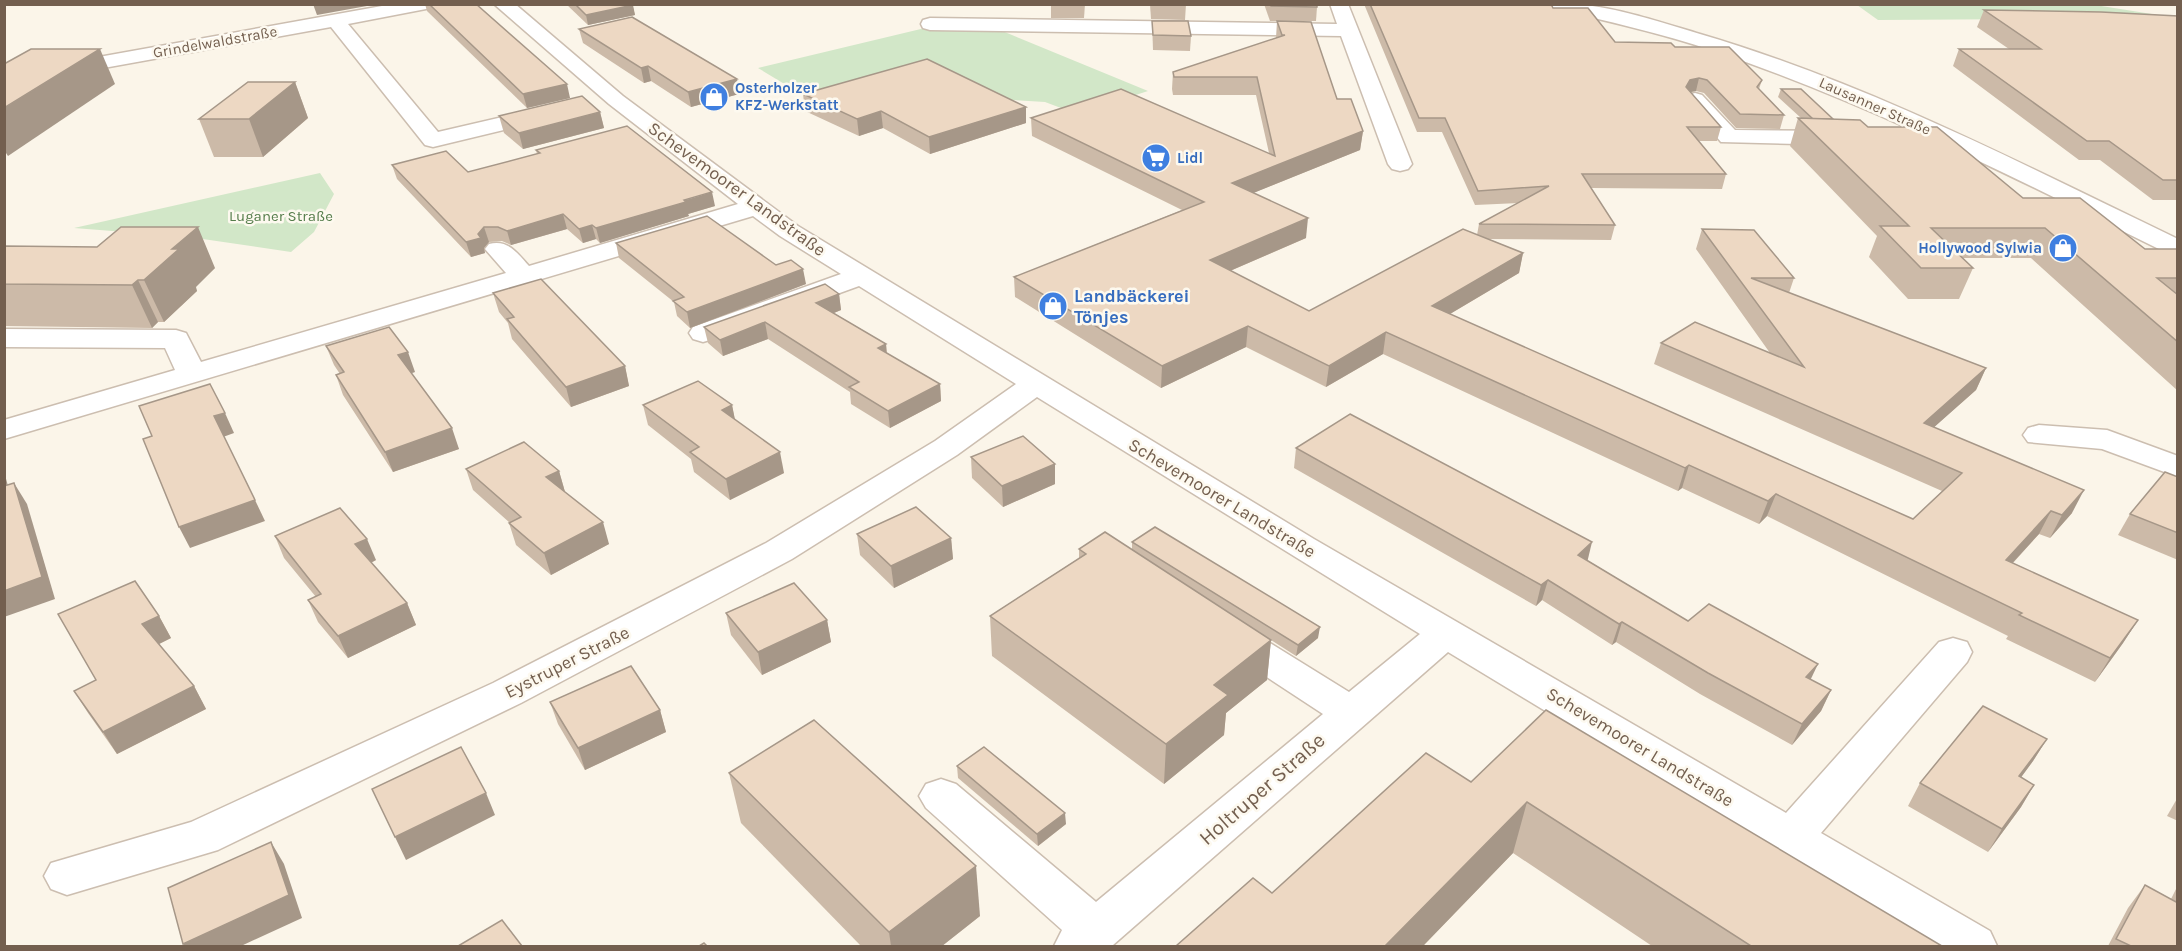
<svg xmlns="http://www.w3.org/2000/svg" width="2182" height="951" font-family="Karla,sans-serif">
	<rect width="100%" height="100%" fill="#fbf5e9"/>
	<g fill="#d2e7c8">
		<path d="M1857 5H2095L2177 18 1878 20Z"/>
		<path d="M925 28H995L1148 91 1077 114 1045 102 996 99 811 100 758 68Z"/>
		<path d="M320 173 334 194 314 232 291 252 189 237 74 228Z"/>
	</g>
	<g fill="none" stroke-linecap="round" stroke-linejoin="round">
		<g stroke="#ccbeb0" stroke-width="3">
			<g id="minor">
				<path d="M393 4H435L426 9 348 24 438 132 545 107 553 108 556 113 553 118 433 147 425 145 331 27 4 86V74Z"/>
				<path d="M494 4H515L623 96 798 226 1314 539 1786 813 1939 642 1953 638 1967 642 1972 652 1967 662 1821 833 1990 931 1997 946H1933L1448 652 1113 945 1054 946 1062 930 926 808 919 796 926 784 941 779 956 784 1096 902 1323 714 1218 645 1212 636 1218 627 1231 623 1244 627 1349 692 1420 634 1037 397 957 455 792 559 521 703 218 850 67 895 51 889 44 876 51 863 191 822 493 683 766 543 935 441 1016 384 859 286 713 339 703 342 693 339 689 333 693 327 841 274 780 236 753 216 4 439V420L175 370 165 348 4 347V329L176 330 186 333 201 362 506 273 485 249 489 244C508 239 517 253 529 266L738 204 609 104Z"/>
				<path d="M1330 4H1348L1412 164 1408 169 1400 171 1392 169 1388 164 1341 36 930 30 923 28 921 24 923 20 930 18 1337 24Z"/>
				<path d="M1549 4C1561 4 1574 3 1586 5 1625 10 1663 23 1700 34 1867 83 2022 164 2178 239V257L2169 254C2020 181 1872 104 1714 51 1661 33 1606 21 1552 8Z"/>
				<path d="M1695 93 1702 95 1735 130 1838 131 1846 133 1849 138 1846 143 1838 145 1721 142 1684 99 1688 95Z"/>
				<path d="M2039 425 2107 430 2178 456V477L2102 449 2028 442 2023 435 2028 428Z"/>
			</g>
		</g>
		<use href="#minor" fill="#fff" fill-rule="evenodd"/>
	</g>
	<g fill="#ccbaa8">
		<path d="M425 4H476L570 98 527 108 427 11Z"/>
		<path d="M566 4H632L635 15 588 25Z"/>
		<path d="M1051 4H1085L1084 18H1051Z"/>
		<path d="M1150 4H1186L1185 20 1151 19Z"/>
		<path d="M1264 4H1317V7L1316 21H1270Z"/>
		<path d="M1364 4H1551L1553 8 1615 42 1675 47 1762 80 1759 89 1784 115 1780 129 1736 128 1704 93 1696 91 1690 92 1721 127 1717 141H1698L1726 174 1722 189 1591 188 1615 225 1611 240 1489 239 1523 253 1519 273 1450 314 1913 519 1942 491 1654 364 1661 343 1770 353 1696 249 1702 229 1794 278 1789 293 1986 368 1976 390 1934 427 2072 513 2050 538 2039 534 2013 563 2138 620 2123 643 2095 682 2006 639 2008 636 1767 516 1759 524 1682 488 1678 491 1383 354 1326 387 1246 347 1161 388 1015 297 1014 277 1182 210 1032 136 1031 118 1269 153 1256 95H1173L1172 89 1173 72 1276 38 1277 21 1363 131 1360 150 1253 193 1306 238 1230 271 1309 311 1477 235 1479 224 1519 203 1475 205 1442 132H1417Z"/>
		<path d="M1984 10 2178 16V200H2153L2100 160H2079L1953 66 1959 49H2009L1977 27Z"/>
		<path d="M1152 21 1191 36 1190 51 1153 50Z"/>
		<path d="M579 29 737 79 739 94 691 107 651 81 644 83 583 43Z"/>
		<path d="M295 82 308 118 263 157H214L199 119Z"/>
		<path d="M1781 89 1833 119 1868 127 2023 198 2145 249H2178V391L2031 258H1963L1973 268 1959 299H1908L1869 257 1877 236 1790 146 1798 118H1801L1778 97Z"/>
		<path d="M803 94 1026 107V123L930 154 883 128 859 136 805 111Z"/>
		<path d="M600 112 604 128 523 149 504 133 499 116Z"/>
		<path d="M536 150 715 206 688 214 689 216 600 243 596 239 583 243 567 229 511 245 502 241 489 242 484 248 485 253 471 257 397 179 392 165 468 172 537 154Z"/>
		<path d="M616 243 776 265 806 284 690 328 677 316 674 302 619 258Z"/>
		<path d="M4 246 215 268 195 287 197 291 164 322H158L152 328 4 326Z"/>
		<path d="M493 293 625 366 629 386 571 407 512 339 508 323 499 312Z"/>
		<path d="M839 294 841 310 834 313 886 344 887 353 940 384 941 401 890 428 851 404 850 392 768 339 723 356 708 343 704 327Z"/>
		<path d="M326 346 415 372 411 373 459 449 393 472 343 395 336 375 340 374 334 365Z"/>
		<path d="M643 405H732L735 420 784 473 730 500 694 472 691 459 648 425Z"/>
		<path d="M1296 448 1587 560 1688 621 1811 680 1831 690 1821 711 1792 745 1700 694 1616 642 1612 645 1542 600 1536 606 1294 468Z"/>
		<path d="M971 457 1055 464V484L1003 507 972 478Z"/>
		<path d="M466 469 559 471 565 492 609 544 551 575 516 545 509 523H510L473 490Z"/>
		<path d="M2178 477V560L2118 535 2130 514Z"/>
		<path d="M857 534 951 538 953 559 894 588 860 555Z"/>
		<path d="M275 536 376 560 371 563 407 603 416 625 348 658 318 622 308 600 316 597 284 558Z"/>
		<path d="M1132 542 1318 638 1296 656 1271 640 1267 680 1226 713 1224 735 1164 784 992 656 990 616 1079 558V549L1132 550Z"/>
		<path d="M726 613 827 620 831 642 762 675 731 635Z"/>
		<path d="M159 616 171 638 159 644 194 686 206 709 117 754 88 713 74 691 96 680Z"/>
		<path d="M550 702 660 710 666 732 585 770 558 724Z"/>
		<path d="M2047 739 2033 761 2021 777 2034 785 2021 807 1988 852 1908 806 1920 783Z"/>
		<path d="M957 766 1066 824 1038 846 958 778Z"/>
		<path d="M729 773 980 916 942 946H861L741 823Z"/>
		<path d="M1471 782 1942 946H1652L1513 853 1423 946H1176Z"/>
		<path d="M2178 797V821L2167 816Z"/>
		<path d="M2145 885 2171 899 2178 885V946H2108L2128 908Z"/>
	</g>
	<g fill="#a69788">
		<path d="M313 4H378L317 15Z"/>
		<path d="M633 5 635 15 588 25 586 15Z"/>
		<path d="M100 49 115 84 8 156 4 150V108Z"/>
		<path d="M648 66 651 81 644 83 641 68Z"/>
		<path d="M1699 78 1696 91 1686 93V87L1690 80Z"/>
		<path d="M737 79 739 94 691 107 688 92Z"/>
		<path d="M295 82 308 118 263 157 249 119Z"/>
		<path d="M567 84 570 98 527 108 523 94Z"/>
		<path d="M1026 107V123L930 154 929 137Z"/>
		<path d="M881 111 883 128 859 136 857 119Z"/>
		<path d="M600 112 604 128 523 149 519 133Z"/>
		<path d="M1363 131 1360 150 1231 202 1232 183Z"/>
		<path d="M712 192 715 206 688 214 689 216 600 243 596 228Z"/>
		<path d="M563 214 567 229 511 245 507 231Z"/>
		<path d="M1308 218 1306 238 1209 280 1210 260Z"/>
		<path d="M592 225 596 239 583 243 579 229Z"/>
		<path d="M198 227 215 268 196 287 197 291 164 322 144 280 172 249Z"/>
		<path d="M484 227 489 242 484 248 485 253 471 257 466 242 478 234Z"/>
		<path d="M1523 253 1519 273 1428 327 1432 306Z"/>
		<path d="M803 269 806 284 690 328 687 312Z"/>
		<path d="M138 280 158 322 152 328 132 285Z"/>
		<path d="M839 294 841 310 819 319 816 303Z"/>
		<path d="M765 322 768 339 723 356 720 340Z"/>
		<path d="M1248 326 1246 347 1161 388 1162 366Z"/>
		<path d="M1386 332 1383 354 1326 387 1329 366Z"/>
		<path d="M886 344 887 360 878 348Z"/>
		<path d="M408 352 415 372 405 375 398 355Z"/>
		<path d="M625 366 629 386 571 407 566 387Z"/>
		<path d="M1986 368 1976 390 1914 445 1924 423Z"/>
		<path d="M940 384 941 401 890 428 888 411Z"/>
		<path d="M732 405 736 425 722 410Z"/>
		<path d="M225 413 234 433 223 437 214 416Z"/>
		<path d="M452 428 459 449 393 472 385 452Z"/>
		<path d="M780 452 784 473 730 500 726 479Z"/>
		<path d="M1055 464V484L1003 507 1002 486Z"/>
		<path d="M1689 465 1682 488 1678 491 1685 468Z"/>
		<path d="M559 471 565 492 552 498 546 477Z"/>
		<path d="M4 474 5 475 14 508 4 492Z"/>
		<path d="M14 483 27 504 55 599 4 617V591Z"/>
		<path d="M2084 490 2072 513 2050 538 2062 515Z"/>
		<path d="M1776 494 1767 516 1759 524 1768 501Z"/>
		<path d="M255 500 265 521 190 548 179 527Z"/>
		<path d="M2051 511 2039 534 1994 583 2006 560Z"/>
		<path d="M603 522 609 544 551 575 544 553Z"/>
		<path d="M951 538 953 559 894 588 891 566Z"/>
		<path d="M367 539 376 560 364 566 355 544Z"/>
		<path d="M1592 542 1587 563 1578 555Z"/>
		<path d="M1548 580 1542 600 1536 606 1541 585Z"/>
		<path d="M407 603 416 625 348 658 338 636Z"/>
		<path d="M159 616 171 638 155 646 142 624Z"/>
		<path d="M827 620 831 642 762 675 758 652Z"/>
		<path d="M2138 620 2123 643 2095 682 2110 658Z"/>
		<path d="M1622 622 1616 642 1612 645 1619 624Z"/>
		<path d="M1320 627 1318 638 1296 656 1298 645Z"/>
		<path d="M1271 640 1267 680 1226 713 1224 735 1164 784 1166 744 1214 685Z"/>
		<path d="M1818 664 1808 685 1806 677Z"/>
		<path d="M194 686 206 709 117 754 103 732Z"/>
		<path d="M1831 690 1821 711 1792 745 1802 724Z"/>
		<path d="M660 710 666 732 585 770 578 748Z"/>
		<path d="M2047 739 2033 761 2006 798 2019 776Z"/>
		<path d="M2034 785 2021 807 1988 852 2002 829Z"/>
		<path d="M486 793 495 815 406 860 395 837Z"/>
		<path d="M1527 802 1513 853 1423 946H1385Z"/>
		<path d="M1065 813 1066 824 1038 846 1037 834Z"/>
		<path d="M271 842 284 864 302 918 241 946H184L183 944Z"/>
		<path d="M976 866 980 916 942 946H891L889 932Z"/>
	</g>
	<g fill="#edd8c3" stroke="#a69788" stroke-width="1.5">
		<path d="M429 4H476L567 84 523 94Z"/>
		<path d="M575 4H632L633 5 586 15Z"/>
		<path d="M1270 4H1317V7L1271 6Z"/>
		<path d="M1370 4H1551L1553 8H1588L1615 42 1671 43 1675 47H1729L1762 80 1757 87 1784 115 1740 114 1707 80 1699 78 1690 80 1686 87 1721 127H1687L1726 174H1582L1615 225 1479 224 1549 186 1478 191 1445 118H1419Z"/>
		<path d="M1984 10 2101 12 2178 16V180H2163L2109 141H2087L1959 49H2041Z"/>
		<path d="M632 17 737 79 688 92 648 66 641 68 579 29Z"/>
		<path d="M1152 21H1188L1191 36 1153 35Z"/>
		<path d="M1277 21 1311 22 1337 99H1351L1363 131 1232 183 1308 218 1210 260 1309 311 1463 229 1523 253 1432 306 1913 519 1962 473 1661 343 1695 322 1804 367 1702 229 1754 230 1794 278H1751L1986 368 1924 423 2084 490 2062 515 2051 511 2006 560 2138 620 2110 658 2019 615 2022 613 1776 494 1768 501 1689 465 1685 468 1386 332 1329 366 1248 326 1162 366 1014 277 1204 202 1031 118 1121 89 1275 156 1257 77H1174L1173 72 1285 35H1282Z"/>
		<path d="M31 49H100L4 108V64Z"/>
		<path d="M927 59 1026 107 929 137 881 111 857 119 803 94Z"/>
		<path d="M248 82H295L249 119H199Z"/>
		<path d="M1781 89H1801L1833 119H1813Z"/>
		<path d="M582 96 600 112 519 133 499 116Z"/>
		<path d="M1798 118 1860 120 1868 127H1937L2023 198H2080L2145 249H2178V278H2157L2178 295V342L2045 228H1931L1973 268H1921L1880 226H1909Z"/>
		<path d="M627 126 712 192 684 200 686 202 596 228 592 225 579 229 563 214 507 231 498 227H484L478 234 481 238 466 242 392 165 446 151 468 172 540 153 536 150Z"/>
		<path d="M707 216 776 265 791 260 803 269 687 312 673 301 684 297 616 243Z"/>
		<path d="M121 227H198L172 249H179L144 280H138L132 285 4 284V246L97 247Z"/>
		<path d="M541 279 625 366 566 387 507 319 514 317 493 293Z"/>
		<path d="M825 284 839 294 816 303 886 344 878 348 940 384 888 411 849 387 859 382 765 322 720 340 704 327Z"/>
		<path d="M389 327 408 352 398 355 452 428 385 452 336 375 344 372 326 346Z"/>
		<path d="M698 381 732 405 722 410 780 452 726 479 690 452 699 447 643 405Z"/>
		<path d="M210 384 225 413 214 416 255 500 179 527 143 439 152 436 139 406Z"/>
		<path d="M1350 414 1592 542 1578 555 1688 621 1709 604 1818 664 1806 677 1831 690 1802 724 1708 673 1622 622 1619 624 1548 580 1541 585 1296 448Z"/>
		<path d="M1023 436 1055 464 1002 486 971 457Z"/>
		<path d="M524 442 559 471 546 477 603 522 544 553 509 523 521 517 466 469Z"/>
		<path d="M2165 472 2178 477V533L2130 514Z"/>
		<path d="M14 483 42 577 4 591V486Z"/>
		<path d="M916 507 951 538 891 566 857 534Z"/>
		<path d="M340 508 367 539 355 544 407 603 338 636 308 600 321 594 275 536Z"/>
		<path d="M1155 527 1320 627 1298 645 1132 542Z"/>
		<path d="M1105 532 1271 640 1214 685 1228 695 1166 744 990 616 1086 554 1079 549Z"/>
		<path d="M135 581 159 616 142 624 194 686 103 732 74 691 96 680 58 614Z"/>
		<path d="M794 583 827 620 758 652 726 613Z"/>
		<path d="M631 666 660 710 578 748 550 702Z"/>
		<path d="M1983 706 2047 739 2019 776 2034 785 2002 829 1920 783Z"/>
		<path d="M1546 710 1942 946H1751L1527 802 1385 946H1176L1253 878 1272 893 1426 753 1471 782Z"/>
		<path d="M814 720 976 866 889 932 729 773Z"/>
		<path d="M461 747 486 793 395 837 372 789Z"/>
		<path d="M984 747 1065 813 1037 834 957 766Z"/>
		<path d="M271 842 289 895 183 944 168 888Z"/>
		<path d="M2145 885 2176 902 2178 898V946H2131L2116 939Z"/>
		<path d="M502 920 522 946H458Z"/>
		<path d="M704 943 707 946H699Z"/>
	</g>
	<defs>
		<g id="shop-disc" transform="scale(1.5)"><circle r="9.5" fill="#3f7fe0" stroke="#fdf9ef"/><path d="M-5-2.5h2.3a2.7 3.5 0 0 1 5.4 0H5L5.5 6h-11ZM-1.5-2.5h3a1.5 2.3 0 0 0-3 0Z" fill="#fff"/></g>
		<g id="supermarket-disc" transform="scale(1.5)"><circle r="9.5" fill="#3f7fe0" stroke="#fdf9ef"/><path d="M-6-5.5h2.5l.6 2H6L4.5 2H-2.5L-4.4-4H-6ZM-1.5 3.2a1.3 1.3 0 1 0 .1 0ZM3 3.2a1.3 1.3 0 1 0 .1 0Z" fill="#fff"/></g>
	</defs>
	<g fill-rule="evenodd">
		<use href="#shop-disc" x="714" y="97"/>
		<use href="#supermarket-disc" x="1156" y="158"/>
		<use href="#shop-disc" x="2063" y="248"/>
		<use href="#shop-disc" x="1053" y="306"/>
	</g>
	<g text-anchor="middle" dominant-baseline="central" stroke-width="5" stroke-linejoin="round" paint-order="stroke">
		<g font-size="15" fill="#735f4f" stroke="#fdf9ef">
			<text transform="translate(215 42) rotate(-10)">Grindelwaldstraße</text>
			<text transform="translate(1875 106) rotate(24)">Lausanner Straße</text>
		</g>
		<g font-size="15" font-weight="bold" fill="#366cbe" stroke="#fdf9ef" text-anchor="start">
			<text x="735" y="88">Osterholzer<tspan x="735" dy="17">KFZ-Werkstatt</tspan></text>
			<text x="1177" y="158">Lidl</text>
			<text x="2042" y="248" text-anchor="end">Hollywood Sylwia</text>
		</g>
		<g font-size="15" fill="#557d4b" stroke="#fdf9ef">
			<text x="281" y="216">Luganer Straße</text>
		</g>
		<g font-size="18" fill="#735f4f" stroke="#fdf9ef">
			<text transform="translate(737 189) rotate(36)">Schevemoorer Landstraße</text>
			<text transform="translate(1222 498) rotate(31)">Schevemoorer Landstraße</text>
			<text transform="translate(567 662) rotate(-27)">Eystruper Straße</text>
			<text transform="translate(1640 747) rotate(31)">Schevemoorer Landstraße</text>
		</g>
		<g font-size="18" font-weight="bold" fill="#366cbe" stroke="#fdf9ef" text-anchor="start">
			<text x="1074" y="296">Landbäckerei<tspan x="1074" dy="21">Tönjes</tspan></text>
		</g>
		<g font-size="21" fill="#735f4f" stroke="#fdf9ef">
			<text transform="translate(1262 789) rotate(-41)">Holtruper Straße</text>
		</g>
	</g>
	<rect width="2182" height="951" fill="none" stroke="#735f4f" stroke-width="12"/>
</svg>
